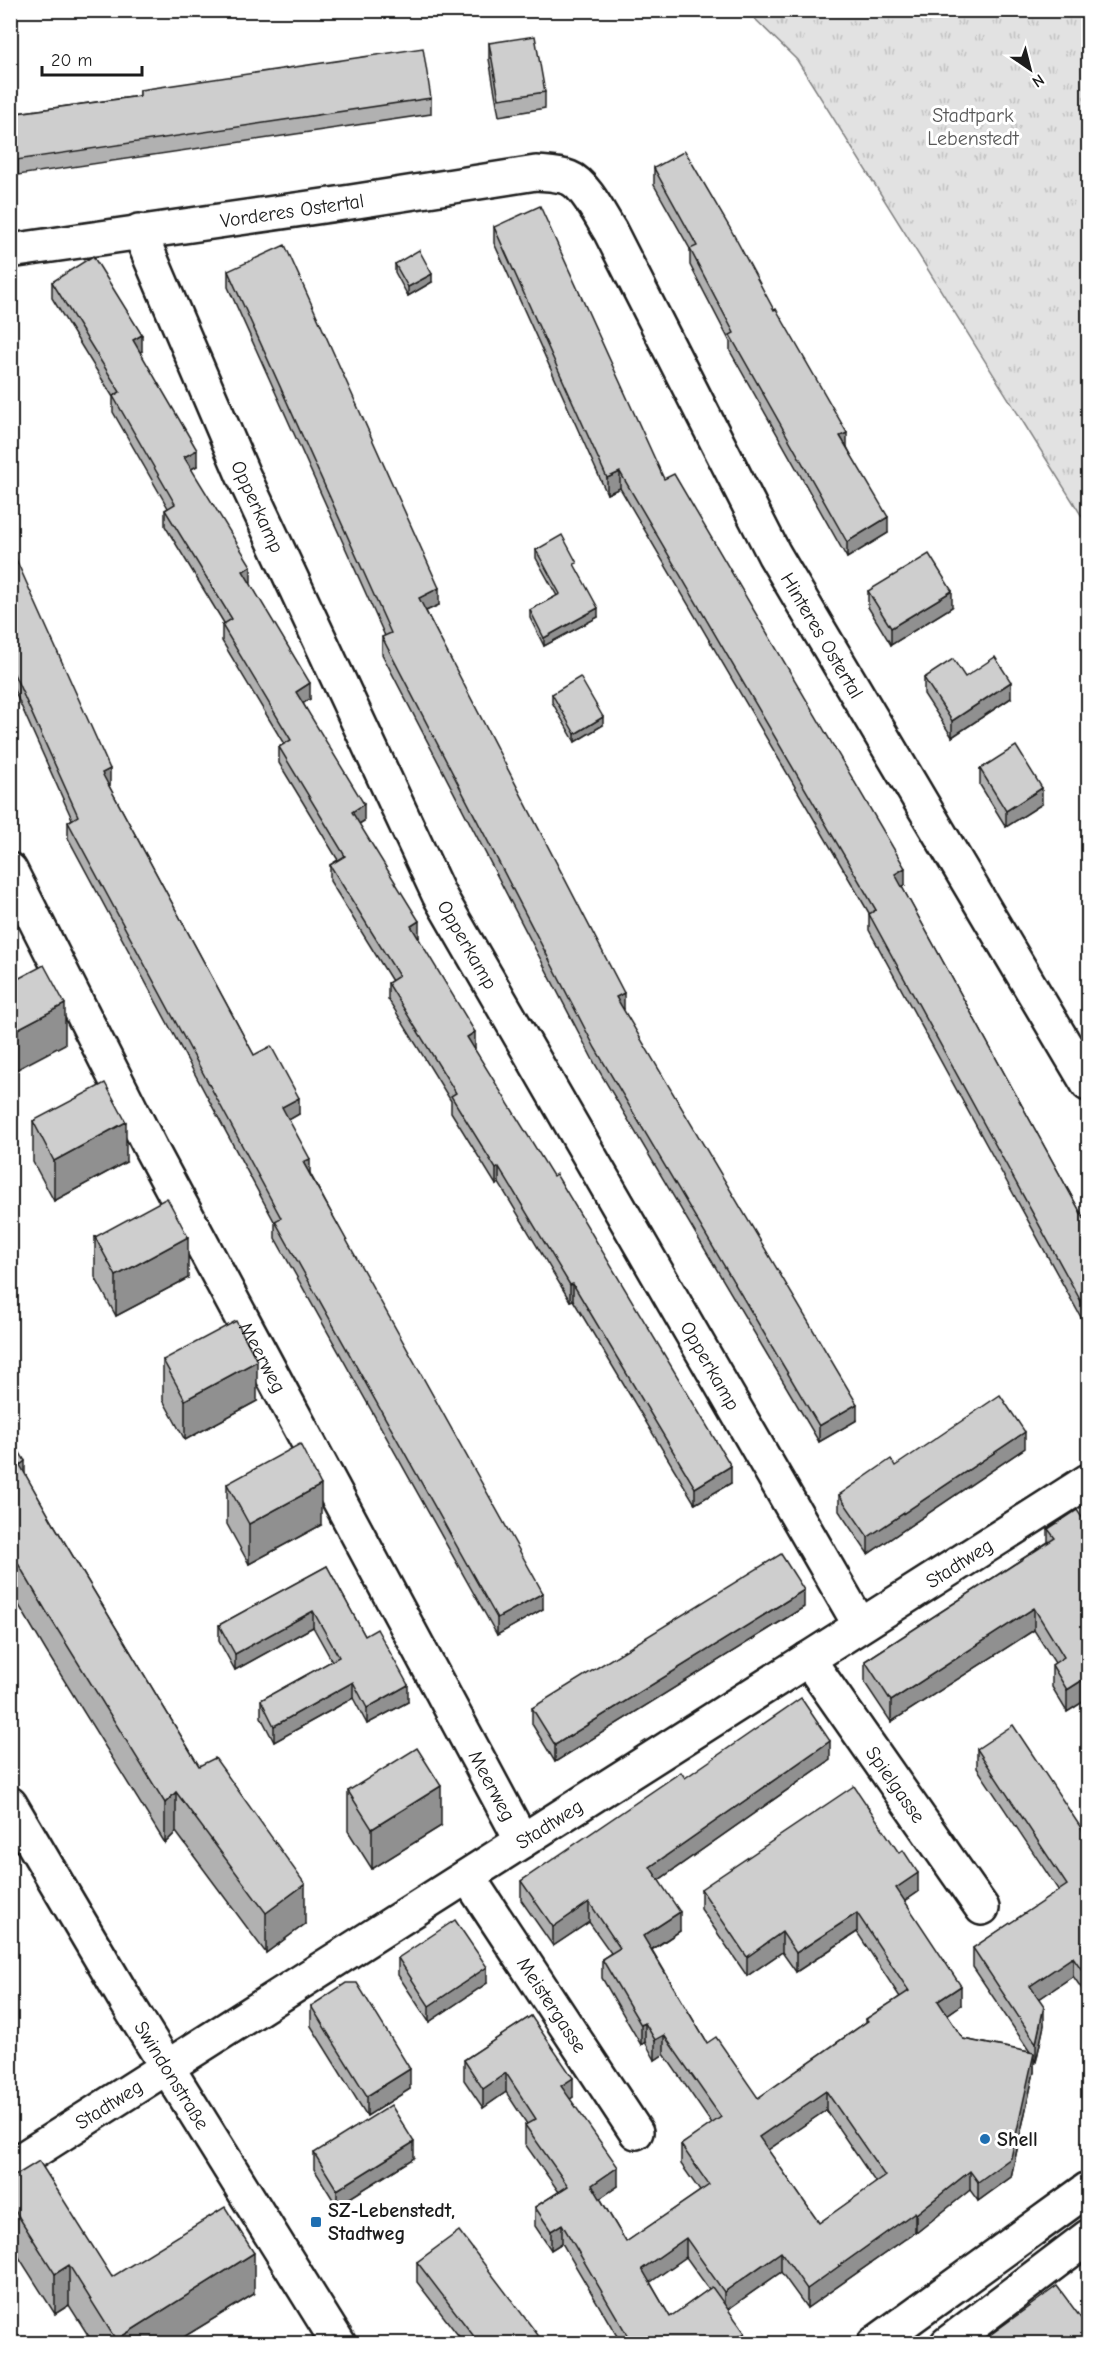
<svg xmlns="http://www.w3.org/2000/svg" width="1099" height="2354" font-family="'Comic Neue',sans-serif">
	<defs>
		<pattern id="grass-tufts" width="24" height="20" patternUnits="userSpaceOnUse" patternTransform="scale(1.5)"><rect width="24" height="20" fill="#e2e2e2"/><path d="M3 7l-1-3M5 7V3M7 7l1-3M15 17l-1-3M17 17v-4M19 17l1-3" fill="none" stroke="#c1c1c1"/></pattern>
	</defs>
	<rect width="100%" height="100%" fill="#fff"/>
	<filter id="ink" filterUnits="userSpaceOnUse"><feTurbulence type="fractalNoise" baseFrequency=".0167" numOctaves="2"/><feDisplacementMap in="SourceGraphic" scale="12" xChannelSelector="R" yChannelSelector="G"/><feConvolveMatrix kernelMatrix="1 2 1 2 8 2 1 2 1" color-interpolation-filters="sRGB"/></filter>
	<g filter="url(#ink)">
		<path fill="url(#grass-tufts)" stroke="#7f7f7f" stroke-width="1.5" d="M747 11H1088V526L797 60Z"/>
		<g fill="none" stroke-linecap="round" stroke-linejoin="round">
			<g stroke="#1c1c1c" stroke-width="38">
				<g id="minor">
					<path id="s1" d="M139 231 243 475 439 895 860 1625"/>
					<path id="s2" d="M10 251 351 202 536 173C547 174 559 174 569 178 585 184 601 217 610 231L774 554 1088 1084"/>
					<path id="s3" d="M10 870 151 1149 522 1841"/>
					<path id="s4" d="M808 1659 982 1908"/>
					<path id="s5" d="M10 1804 126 2001 339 2344"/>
					<path id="s6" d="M468 1877 636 2132"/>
					<path id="s7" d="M10 2167 1088 1481"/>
					<path d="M874 2344 1088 2189"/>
					<path d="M947 2344 1088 2237"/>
				</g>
			</g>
			<use href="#minor" stroke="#fff" stroke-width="33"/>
		</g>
		<g fill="#b1b1b1" stroke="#1c1c1c" stroke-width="1.5" fill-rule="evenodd">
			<path d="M489 43 545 92V108L499 116 489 59Z"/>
			<path d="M140 90 431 98V114L18 175 10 114 140 96Z"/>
			<path d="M654 168 847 447 888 533 847 558 730 351V342L690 265V249L654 185Z"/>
			<path d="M494 227 664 479 905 885 902 887 1089 1228V1332L869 930V913L620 488 607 494 494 243Z"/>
			<path d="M395 264 432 282 408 296 395 272Z"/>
			<path d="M228 271 439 605 426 611 624 1009 623 1010 857 1420 819 1442 595 1064 382 654V637L385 636 228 287Z"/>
			<path d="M52 282 142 351 140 352 197 466 191 469 310 699 303 703 364 821 359 824 419 937H418L475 1048 474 1049 731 1483 695 1504 573 1300 570 1301 499 1183 496 1185 451 1112V1101L388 999V983L392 981 330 881V865L338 860 279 763V747L284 744 222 641V625L224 623 165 526V510L168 508 113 412V397L52 298Z"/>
			<path d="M10 546 110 785 109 786 254 1055 299 1114 288 1120 310 1173 543 1609 497 1635 275 1238V1223L68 838V822L72 819 10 681Z"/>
			<path d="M536 550 577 570 598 617 544 646 530 618V610L557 596 536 558Z"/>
			<path d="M868 591 952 607 891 645 868 607Z"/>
			<path d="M965 677 1011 698 952 737 924 694V678Z"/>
			<path d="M552 694 603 725 575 742 552 702Z"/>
			<path d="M980 769 1042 804 1006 827 980 785Z"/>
			<path d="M33 1121 126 1162 54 1201 33 1162Z"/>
			<path d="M95 1237 188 1278 116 1316 95 1277Z"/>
			<path d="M163 1360 257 1401 185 1440 163 1400Z"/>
			<path d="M10 1438 25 1474 53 1523 199 1766 305 1924 266 1953 176 1832 165 1843 46 1651 10 1590Z"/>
			<path d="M1025 1448 868 1554 839 1511V1495L895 1466Z"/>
			<path d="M227 1484 321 1525 249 1564 227 1524Z"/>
			<path d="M1089 1528V1698L1067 1712 1052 1687V1665L1055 1663 1034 1630 891 1722 865 1683V1661L1048 1542V1529Z"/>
			<path d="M327 1566 365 1636 408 1702 367 1724 353 1698 274 1742 261 1717V1700L332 1661 313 1627 235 1670 219 1641V1625Z"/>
			<path d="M804 1607 555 1762 532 1724V1708Z"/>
			<path d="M977 1749 1089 1840V1999L1073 1976 1039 1999 1044 2025 1036 2062 1034 2058V2072L1011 2177 978 2201 970 2190 916 2233 915 2232 807 2308 781 2272 728 2309 745 2343H621L562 2243 551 2250 535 2226V2207L559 2192 525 2144V2125L527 2124 506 2092 483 2108 464 2080V2060L531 2016 573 2097 570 2099 618 2186 600 2198 626 2242 700 2191 681 2164V2145L712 2124 664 2054 655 2060 645 2042 641 2045 602 1978V1959L611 1953 589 1922 553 1946 521 1900V1881L685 1778 830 1760 659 1880 680 1931 652 1950 707 2043 758 2098 866 2022V2019L900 1997 857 1932 796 1972 782 1952 747 1976 701 1909V1889L918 1892 905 1901 961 2005 947 2015 963 2039 1030 2052 973 1967V1948L1059 1891 977 1768ZM826 2110 876 2183 819 2223 768 2150ZM686 2257 709 2289 670 2317 650 2282Z"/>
			<path d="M348 1791 441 1826 372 1869 348 1831Z"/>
			<path d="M398 1958 487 1983 429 2022 398 1975Z"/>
			<path d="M311 2006 410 2089 367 2116 311 2026Z"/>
			<path d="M1089 2026V2057L1083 2049V2030Z"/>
			<path d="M314 2153 414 2158 337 2206 314 2169Z"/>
			<path d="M10 2179 112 2277 254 2294 174 2343H93L69 2305 55 2314 10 2243Z"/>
			<path d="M417 2262 544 2343H464L417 2282Z"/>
		</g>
		<g fill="#909090" stroke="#1c1c1c" stroke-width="1.5">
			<path d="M18 159V175L10 177V161Z"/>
			<path d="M432 274V282L408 296V287Z"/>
			<path d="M142 335V351L133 356V340Z"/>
			<path d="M847 433V449L840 436Z"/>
			<path d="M197 450V466L184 473V457Z"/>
			<path d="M620 472V488L607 494V478Z"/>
			<path d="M888 517V533L847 558V542Z"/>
			<path d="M251 566V583L243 587V571Z"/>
			<path d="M439 588V605L419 614V598Z"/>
			<path d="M952 591V607L891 645V628Z"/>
			<path d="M598 608V617L544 646V638Z"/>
			<path d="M1011 682V698L952 737V721Z"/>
			<path d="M310 683V699L296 708V692Z"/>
			<path d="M603 717V725L575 742V734Z"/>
			<path d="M110 769V785L102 789V773Z"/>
			<path d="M1042 788V804L1006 827V811Z"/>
			<path d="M364 804V821L352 828V812Z"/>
			<path d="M905 868V885L895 890V874Z"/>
			<path d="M419 921V937L411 942V926Z"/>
			<path d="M624 993V1009L616 1014V997Z"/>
			<path d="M65 1004V1044L10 1073V1033Z"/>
			<path d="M475 1032V1048L467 1053V1037Z"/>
			<path d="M299 1098V1114L282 1124V1107Z"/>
			<path d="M126 1122V1162L54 1201V1161Z"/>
			<path d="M310 1159V1175L303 1162Z"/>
			<path d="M499 1167V1183L496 1185V1169Z"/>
			<path d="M188 1237V1278L116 1316V1276Z"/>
			<path d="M573 1284V1300L570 1301V1285Z"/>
			<path d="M257 1361V1401L185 1440V1400Z"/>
			<path d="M857 1404V1420L819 1442V1426Z"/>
			<path d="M1025 1432V1448L868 1554V1537Z"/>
			<path d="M25 1461V1502L20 1465Z"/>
			<path d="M731 1466V1483L695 1504V1488Z"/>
			<path d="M321 1485V1525L249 1564V1524Z"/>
			<path d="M804 1590V1607L555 1762V1745Z"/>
			<path d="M543 1593V1609L497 1635V1618Z"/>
			<path d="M1034 1608V1630L891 1722V1701Z"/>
			<path d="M313 1611V1627L235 1670V1654Z"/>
			<path d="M1089 1676V1698L1067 1712V1690Z"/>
			<path d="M353 1682V1698L274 1742V1726Z"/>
			<path d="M408 1685V1702L367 1724V1708Z"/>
			<path d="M830 1741V1760L650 1886V1867Z"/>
			<path d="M441 1786V1826L372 1869V1829Z"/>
			<path d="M176 1792V1832L165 1843V1803Z"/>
			<path d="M918 1873V1892L896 1907V1888Z"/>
			<path d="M305 1884V1924L266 1953V1913Z"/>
			<path d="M589 1902V1922L553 1946V1927Z"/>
			<path d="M680 1912V1931L643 1955V1936Z"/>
			<path d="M857 1913V1932L796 1972V1953Z"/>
			<path d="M782 1932V1952L747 1976V1957Z"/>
			<path d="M1073 1957V1976L1030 2005V1986Z"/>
			<path d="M487 1967V1983L429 2022V2006Z"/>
			<path d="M961 1986V2005L938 2021V2001Z"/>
			<path d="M1044 2006V2025L1036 2062V2043Z"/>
			<path d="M645 2023V2042L641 2045V2025Z"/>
			<path d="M664 2035V2054L655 2060V2040Z"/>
			<path d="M1034 2053V2072L1011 2177 978 2201V2182Z"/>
			<path d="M410 2069V2089L367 2116V2096Z"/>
			<path d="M506 2073V2092L483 2108V2089Z"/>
			<path d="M573 2078V2097L561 2105V2086Z"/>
			<path d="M826 2091V2110L759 2156V2137Z"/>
			<path d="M414 2142V2158L337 2206V2190Z"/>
			<path d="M618 2167V2186L592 2204V2185Z"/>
			<path d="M970 2171V2190L916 2233V2214Z"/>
			<path d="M915 2212V2232L807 2308V2289Z"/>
			<path d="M562 2224V2243L551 2250V2231Z"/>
			<path d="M686 2238V2257L642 2288V2269Z"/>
			<path d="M781 2252V2272L724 2312V2292Z"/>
			<path d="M254 2253V2294L174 2343H116V2340Z"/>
			<path d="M69 2265V2305L55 2314V2274Z"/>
			<path d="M745 2333V2343H729Z"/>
		</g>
		<g fill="#cecece" stroke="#1c1c1c" stroke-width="1.5" fill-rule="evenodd">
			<path d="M535 36 545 92 499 99 489 43Z"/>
			<path d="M423 48 431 98 10 161V114L140 96V90Z"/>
			<path d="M685 151 730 228 774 310 776 309 847 433 840 436 888 517 847 542 730 335 734 333 690 249 697 246 654 168Z"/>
			<path d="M540 206 664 479 674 474 905 868 895 874 1089 1228V1316L869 914 876 910 620 472 607 478 494 227Z"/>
			<path d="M285 245 439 588 419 598 624 993 616 997 857 1404 819 1426 595 1048 382 637 391 633 228 271Z"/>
			<path d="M419 250 432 274 408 287 395 264Z"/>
			<path d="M93 256 142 335 133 340 197 450 184 457 251 566 243 571 310 683 296 692 364 804 352 812 419 921 411 926 475 1032 467 1037 553 1176 556 1174 731 1466 695 1488 573 1284 570 1285 499 1167 496 1169 451 1096 456 1093 388 983 399 976 330 865 345 856 279 747 291 740 222 625 232 619 165 510 175 504 113 396 120 392 52 282Z"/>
			<path d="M562 535 577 563 574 564 598 608 544 638 530 610 560 594 536 550Z"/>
			<path d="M10 546 110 769 102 773 254 1055 271 1046 299 1098 282 1107 310 1159 303 1162 543 1593 497 1618 275 1221 281 1218 68 822 78 816 10 665Z"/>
			<path d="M929 554 952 591 891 628 868 591Z"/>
			<path d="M995 657 1011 682 952 721 924 678 953 659 965 677Z"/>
			<path d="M580 677 603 717 575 734 552 694Z"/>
			<path d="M1016 746 1042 788 1006 811 980 769Z"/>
			<path d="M44 965 65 1004 10 1033V983Z"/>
			<path d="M105 1083 126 1122 54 1161 33 1121Z"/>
			<path d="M167 1198 188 1237 116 1276 95 1237Z"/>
			<path d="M236 1321 257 1361 185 1400 163 1360Z"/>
			<path d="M1000 1395 1025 1432 868 1537 839 1495 891 1459 895 1466Z"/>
			<path d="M10 1438H11L25 1461 20 1465 53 1523 199 1766 215 1758 305 1884 266 1913 176 1792 165 1803 46 1611 10 1550Z"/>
			<path d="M300 1444 321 1485 249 1524 227 1484Z"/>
			<path d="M1077 1510 1089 1528V1676L1067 1690 1052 1665 1064 1657 1034 1608 891 1701 865 1661 1055 1538 1048 1529Z"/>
			<path d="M781 1554 804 1590 555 1745 532 1708Z"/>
			<path d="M327 1566 365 1636 377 1629 408 1685 367 1708 353 1682 274 1726 261 1700 339 1657 313 1611 235 1654 219 1625Z"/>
			<path d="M801 1698 830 1741 650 1867 680 1912 643 1936 707 2043 716 2037 758 2098 868 2021 866 2019 909 1991 857 1913 796 1953 782 1932 747 1957 701 1889 854 1786 899 1853 903 1850 918 1873 896 1888 961 1986 938 2001 963 2039 1034 2053 1011 2158 978 2182 970 2171 916 2214 915 2212 807 2289 781 2252 724 2292 686 2238 642 2269 670 2317 712 2287 745 2333 729 2343H622L629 2338 562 2224 551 2231 535 2207 568 2186 525 2125 536 2119 506 2073 483 2089 464 2060 531 2016 573 2078 561 2086 618 2167 592 2185 626 2242 709 2185 681 2145 721 2117 664 2035 655 2040 645 2023 641 2025 602 1959 620 1948 589 1902 553 1927 521 1881 681 1772 685 1778ZM826 2091 885 2176 819 2223 759 2137Z"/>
			<path d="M1013 1725 1089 1840V1980L1073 1957 1030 1986 1044 2006 1036 2043 973 1948 1067 1885 977 1749Z"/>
			<path d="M417 1748 441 1786 372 1829 348 1791Z"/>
			<path d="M455 1920 487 1967 429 2006 398 1958Z"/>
			<path d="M346 1983H357L410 2069 367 2096 311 2006Z"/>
			<path d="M1089 2026V2038L1083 2030Z"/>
			<path d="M391 2105 414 2142 337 2190 314 2153Z"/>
			<path d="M39 2161 112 2277 225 2207 254 2253 116 2340 69 2265 55 2274 10 2203V2179Z"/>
			<path d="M459 2231 544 2343H479L417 2262Z"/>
			<path d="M1057 2286 1089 2329V2343H979Z"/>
		</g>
	</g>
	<g fill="#1f6fb2" stroke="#fff" stroke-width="2">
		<circle cx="985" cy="2139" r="6"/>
		<rect x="310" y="2216" width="12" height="12" rx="3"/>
	</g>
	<g text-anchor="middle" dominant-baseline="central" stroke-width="6" stroke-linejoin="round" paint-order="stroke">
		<g font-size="20" fill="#575757" stroke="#fff">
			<text x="973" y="115">Stadtpark<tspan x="973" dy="23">Lebenstedt</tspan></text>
		</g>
		<g font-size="20" fill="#1c1c1c" stroke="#fff">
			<text stroke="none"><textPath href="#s2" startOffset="285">Vorderes Ostertal</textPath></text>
			<text stroke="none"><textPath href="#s1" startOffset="300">Opperkamp</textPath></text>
			<text stroke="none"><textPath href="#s2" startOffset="1090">Hinteres Ostertal</textPath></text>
			<text stroke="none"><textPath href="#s1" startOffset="786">Opperkamp</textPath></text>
			<text stroke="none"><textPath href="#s3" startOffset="549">Meerweg</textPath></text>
			<text stroke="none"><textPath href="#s1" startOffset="1272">Opperkamp</textPath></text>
			<text stroke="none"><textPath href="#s7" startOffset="1125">Stadtweg</textPath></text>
			<text stroke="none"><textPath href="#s4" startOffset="153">Spielgasse</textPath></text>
			<text stroke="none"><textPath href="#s3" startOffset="1035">Meerweg</textPath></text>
			<text stroke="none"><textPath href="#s7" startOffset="639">Stadtweg</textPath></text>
			<text stroke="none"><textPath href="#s6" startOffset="153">Meistergasse</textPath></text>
			<text stroke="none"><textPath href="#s5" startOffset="316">Swindonstraße</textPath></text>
			<text stroke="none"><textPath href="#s7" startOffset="117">Stadtweg</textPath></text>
		</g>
		<g font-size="20" font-weight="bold" fill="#1c1c1c" stroke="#fff" text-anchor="start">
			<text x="997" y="2139">Shell</text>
			<text x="328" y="2210">SZ-Lebenstedt,<tspan x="328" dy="23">Stadtweg</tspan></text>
		</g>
	</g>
	<rect width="1099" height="2354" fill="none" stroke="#fff" stroke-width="36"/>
	<rect x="18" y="18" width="1063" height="2318" fill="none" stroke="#1c1c1c" stroke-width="2" filter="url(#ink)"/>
	<g transform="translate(1030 69) rotate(145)" stroke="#ffffff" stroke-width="4.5" paint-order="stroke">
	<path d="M0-4.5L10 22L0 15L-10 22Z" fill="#1c1c1c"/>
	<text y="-9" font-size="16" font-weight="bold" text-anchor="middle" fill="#1c1c1c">N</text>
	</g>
	<path d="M42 66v9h100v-9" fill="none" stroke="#1c1c1c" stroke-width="3"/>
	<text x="51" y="66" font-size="18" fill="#1c1c1c" stroke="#ffffff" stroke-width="4.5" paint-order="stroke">20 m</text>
</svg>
